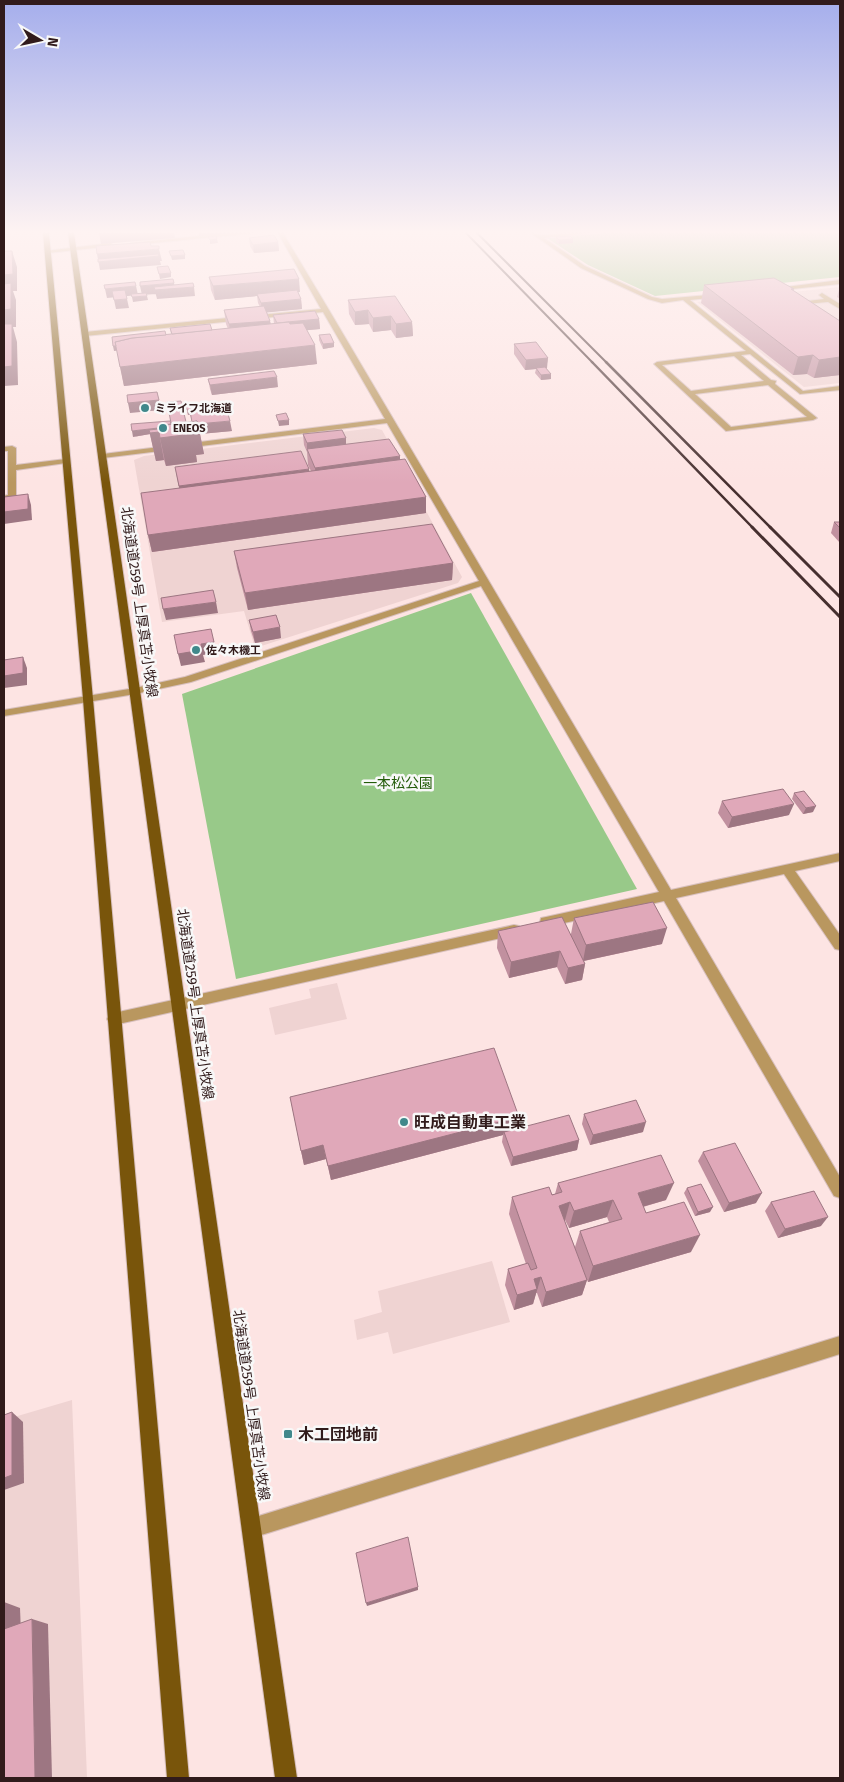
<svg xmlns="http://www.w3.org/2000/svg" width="844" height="1782" font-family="'Fira Sans','Noto Sans JP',sans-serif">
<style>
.built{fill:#efd3d2}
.green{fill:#98c989}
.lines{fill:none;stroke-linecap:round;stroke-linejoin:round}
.minor-casing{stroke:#d8c0bf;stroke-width:2}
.major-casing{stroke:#d8c0bf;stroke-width:2}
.minor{fill:#b9975f;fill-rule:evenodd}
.major{fill:#79550b;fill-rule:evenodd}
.rail-far2{stroke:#462f2f;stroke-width:2}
.rail-far1{stroke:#462f2f;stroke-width:2.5}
.rail{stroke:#462f2f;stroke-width:3}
.wall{fill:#c1909f;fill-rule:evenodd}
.shaded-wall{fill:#9d7682}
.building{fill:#e0a8b9;stroke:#9d7682}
.poi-dot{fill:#40888b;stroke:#f8f8f8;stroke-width:2}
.labels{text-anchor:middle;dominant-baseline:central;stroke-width:5;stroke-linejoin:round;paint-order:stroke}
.far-poi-label{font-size:11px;font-weight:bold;fill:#311b1b;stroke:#f8f8f8;text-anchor:start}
.street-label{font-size:14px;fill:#311b1b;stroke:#f8f8f8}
.park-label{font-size:14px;fill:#235c09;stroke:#f8f8f8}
.near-poi-label{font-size:16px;font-weight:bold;fill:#311b1b;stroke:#f8f8f8;text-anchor:start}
</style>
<rect width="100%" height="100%" fill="#fde4e3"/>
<g class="built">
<path d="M840,287V383L804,387L697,302Z"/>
<path d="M374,428L382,430L462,577L458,583L255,648L244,611L162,622L134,460L144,456Z"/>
<path d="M337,983L347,1019L275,1035L269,1008L311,998L309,989Z"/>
<path d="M492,1261L510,1322L393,1354L388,1332L357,1340L354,1320L382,1312L378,1291Z"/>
<path d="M72,1400L87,1778H4V1420Z"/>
</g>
<g class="green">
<path d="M605,233H840V277L655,296L588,265L547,238Z"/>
<path d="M471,593L637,889L236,979L182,694Z"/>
</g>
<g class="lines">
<defs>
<g id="minor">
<path d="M227,233H253L134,245L131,243Z"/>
<path d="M278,233H283L329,310L671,890L840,853V861L795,871L840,935V950L835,949L784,874L676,898L840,1177V1198L834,1196L664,901L546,927L541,926L540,922L541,918L546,917L659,892L481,586L191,682L135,694L4,716V710L135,688L185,677L479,581L387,423L103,458L99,456L103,454L385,419L323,312L85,336L82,334L85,332L321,309Z"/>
<path d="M531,233L540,235L588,233L544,238L585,266L652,297L662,299L720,294L718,297L690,300L803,391L840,386V390L800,394L750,354L741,355L771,380L776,381L775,384L817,418L813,420L726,431L654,364L657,362L746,351L683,300L662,303L648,299L581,268ZM734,356L764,381L691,391L662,365ZM768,385L807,417L731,427L695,394Z"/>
<path d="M111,243L113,246L48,253L45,251Z"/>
<path d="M840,280V284L773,291L770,289Z"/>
<path d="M822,293L840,304V309L828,302L794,305L791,303L824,299L819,295Z"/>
<path d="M12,446L16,448V465L66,459L70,461L66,463L16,470V497L4,500V496L8,495V451H4V447Z"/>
<path d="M514,925L519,926L520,930L519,934L514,935L114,1025L109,1023L107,1019L109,1015L114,1013Z"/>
<path d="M840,1336V1354L252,1538L245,1535L242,1528L245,1521L252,1518Z"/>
</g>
<g id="major">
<path d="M43,233H49L93,699L189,1778H167L83,699Z"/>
<path d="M68,233H74L297,1778H275Z"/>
</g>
</defs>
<use href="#minor" class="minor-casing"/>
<use href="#major" class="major-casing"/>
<use href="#minor" class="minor"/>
<use href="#major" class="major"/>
<g class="rail-far2">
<path d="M466,233L593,363"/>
<path d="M477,233L607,363"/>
</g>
<g class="rail-far1">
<path d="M592,362L753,528"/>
<path d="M606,362L771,528"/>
</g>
<g class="rail">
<path d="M752,527L840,617"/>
<path d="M770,527L840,597"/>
</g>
</g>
<g class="wall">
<path d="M556,237L573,243L559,244L556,242Z"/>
<path d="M249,238L278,242L279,251L254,253L250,246Z"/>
<path d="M209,277L300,292H298L301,299L302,309L267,312L271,324H274L273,315L319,319L320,329L307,330L317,364L124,386L117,350L114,351L166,335L171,334L170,328L212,330L228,329L226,324L224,310L260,307L258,303L257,296L215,300L211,290Z"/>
<path d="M704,285L794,289L793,291L840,321V375L814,378L807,374L793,375L701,303Z"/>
<path d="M840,286V299L837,297Z"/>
<path d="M348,300L412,322L413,336L396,338L391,330L373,332L369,324L355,325L349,314Z"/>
<path d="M319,335L334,343V347L323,349L319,340Z"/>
<path d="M514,344L548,358L546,368L551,379L541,380L535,373L536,369L525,370L514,354Z"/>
<path d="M208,379L278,387L212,395L210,389Z"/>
<path d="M186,405L201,410L232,431L200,434L204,454L196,455L197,462L166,466L164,460L156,461L150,434L133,437L186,422H192L190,414L188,415Z"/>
<path d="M303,434L346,438V444L400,460L426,513L152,552L148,535L179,488L175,467L311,471L308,465L307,452L304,445Z"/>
<path d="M834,522H840V543L831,533Z"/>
<path d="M234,551L453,563L452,580L248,610L237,568Z"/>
<path d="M249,620L281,638L255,643L251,631Z"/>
<path d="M794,793L813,812L803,814L792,799Z"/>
<path d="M722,801L789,815L728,828L718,813Z"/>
<path d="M574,918L662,944L584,961L585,964L582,980L565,984L557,967L509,978L497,948L498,931L571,934Z"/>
<path d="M290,1097L517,1128L579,1140L577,1150L511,1166L502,1142L503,1135L331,1180L326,1159L304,1165Z"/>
<path d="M584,1114L643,1132L590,1145L582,1124Z"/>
<path d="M703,1152L756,1203L724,1212L698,1161Z"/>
<path d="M558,1183L666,1200L643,1207L646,1213L691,1252L588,1282L587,1280L582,1295L542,1307L537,1293H536L533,1304L514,1310L505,1285L508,1269L526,1264L509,1214L512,1197L555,1194ZM607,1217L609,1222L580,1231L575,1247L564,1220H565L569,1228Z"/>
<path d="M687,1188L710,1212L695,1216L684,1193Z"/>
<path d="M771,1202L821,1226L778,1238L765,1211Z"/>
</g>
<g class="shaded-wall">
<path d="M99,233H174L175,238L101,244Z"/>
<path d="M199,233H225V234L199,236Z"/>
<path d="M217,239L218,243L210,244V240Z"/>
<path d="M573,239V243L559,244V240Z"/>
<path d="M278,242L279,251L254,253L253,245Z"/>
<path d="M159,249L162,261H160L161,265L100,270L97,254Z"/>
<path d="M12,251L17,267V291H13L16,300V327H13L17,342L18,385L4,386V275Z"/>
<path d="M185,255V259L172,260L171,256Z"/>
<path d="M171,273V277L160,279L159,274Z"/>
<path d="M299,279L300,292L215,300L213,286Z"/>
<path d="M174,283L175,288L194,287L195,296L157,299L154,287L156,294L142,295L140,286Z"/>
<path d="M136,286L138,295L107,298L105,289Z"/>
<path d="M147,296L148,300L133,302L132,297Z"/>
<path d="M127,299L129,308L116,309L114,300Z"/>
<path d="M301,299L302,309L262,313L261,303Z"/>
<path d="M368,310L369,324L355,325V312Z"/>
<path d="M391,316V330L373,332V318Z"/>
<path d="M319,319L320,329L278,333L277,323Z"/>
<path d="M270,321L272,334L231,338L229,324Z"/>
<path d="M412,322L413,336L396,338V324Z"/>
<path d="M334,343V347L323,349V344Z"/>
<path d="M169,345L114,351L113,346Z"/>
<path d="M315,345L317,364L124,386L120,367Z"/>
<path d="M813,355L807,374L793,375L798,357Z"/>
<path d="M840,357V375L814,378L819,360Z"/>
<path d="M548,358L547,368L525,370L526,360Z"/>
<path d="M551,374V379L541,380V375Z"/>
<path d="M277,377L278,387L212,395L210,385Z"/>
<path d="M157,392L161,410L130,413L128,403Z"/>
<path d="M200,408L201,413L188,415L187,410Z"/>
<path d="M289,420V425L279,426L278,421Z"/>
<path d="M230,421L232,431L200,434L204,454L196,455L197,462L166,466L160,438L171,423L186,422L189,435L190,427L193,425Z"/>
<path d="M171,426L159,433L164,460L156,461L149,430L150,434L133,437L132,431Z"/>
<path d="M346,438V449L307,451V443Z"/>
<path d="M400,456V472L316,483L315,468Z"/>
<path d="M309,469L310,485L182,502L179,486Z"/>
<path d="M28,494L31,505L32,520L4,524V512Z"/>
<path d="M426,497V513L152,552L148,535Z"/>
<path d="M453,563L452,580L248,610L245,593Z"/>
<path d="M216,602L218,613L166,620L163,609Z"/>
<path d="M280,627L281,638L255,643L253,632Z"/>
<path d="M214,642L216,653L203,655L205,662L181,666L178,654L201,644Z"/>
<path d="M23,657L27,668V685L4,688V676Z"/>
<path d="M794,804L789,815L728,828L732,817Z"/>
<path d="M816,806L813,812L803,814L806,808Z"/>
<path d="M667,928L662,944L583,961L586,945Z"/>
<path d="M560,951L557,967L509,978L511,962Z"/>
<path d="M585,964L582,980L565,984L568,968Z"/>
<path d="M519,1117L517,1132H504L503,1135L331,1180L328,1166Z"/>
<path d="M646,1122L643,1132L590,1145L593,1135Z"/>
<path d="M579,1140L577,1150L511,1166L513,1157Z"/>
<path d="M323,1145L326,1159L304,1165L301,1151Z"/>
<path d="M674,1183L666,1200L631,1210L638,1193Z"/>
<path d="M762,1193L756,1203L724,1212L729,1203Z"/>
<path d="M613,1200L607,1217L569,1228L574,1211Z"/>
<path d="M570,1202L565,1220L554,1223L559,1206Z"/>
<path d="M713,1207L710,1212L695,1216L698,1212Z"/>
<path d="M828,1217L821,1226L778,1238L785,1229Z"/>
<path d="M700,1235L691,1252L588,1282L593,1266Z"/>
<path d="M541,1277L533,1304L514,1310L517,1295L534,1279Z"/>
<path d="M587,1280L582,1295L542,1307L546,1292Z"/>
<path d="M12,1412L23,1422L24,1483L4,1490V1478Z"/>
<path d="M418,1587V1590L367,1606L366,1603Z"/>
<path d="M4,1602L20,1608L21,1634L4,1629Z"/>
<path d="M32,1619L48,1624L52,1778H35Z"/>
</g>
<g class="building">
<path d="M274,235L278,242L253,245L249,238Z"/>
<path d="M216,236L217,239L210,240L208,237Z"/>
<path d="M570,236L573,239L559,240L556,237Z"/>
<path d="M150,242L151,246H159V249L97,254L96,246Z"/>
<path d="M183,250L185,255L171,256L169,251Z"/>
<path d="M4,251H12L13,274L4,275Z"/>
<path d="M158,254L159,256L98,262V259Z"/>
<path d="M168,266L171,273L159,274L157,267Z"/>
<path d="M294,269L299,279L213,286L209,277Z"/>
<path d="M774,278L794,289H791L840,321V357L819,360L813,355L798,357L704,285Z"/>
<path d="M173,279L174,283L140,286V282Z"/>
<path d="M135,282L136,286L105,289L104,285Z"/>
<path d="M11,283V309L4,310V284Z"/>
<path d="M193,283L194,287L155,290L154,287Z"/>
<path d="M125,290L127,299L114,300L112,291Z"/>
<path d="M297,290L301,299L261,303L257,294Z"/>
<path d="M146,293L147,296L132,297L131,294Z"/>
<path d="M395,296L412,322L396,324L391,316L373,318L368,310L355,312L348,300Z"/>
<path d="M264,306L270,321L229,324L224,310Z"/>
<path d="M315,311L319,319L277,323L273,315Z"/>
<path d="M289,322L290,324L303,323L315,345L120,367L115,342L132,338Z"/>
<path d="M4,324H12V366L4,367Z"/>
<path d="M210,324L212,330L172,334L170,328Z"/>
<path d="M165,331L166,335L132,338L115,342L116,346H113L112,337Z"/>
<path d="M330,334L334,343L323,344L319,335Z"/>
<path d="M536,342L548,358L526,360L514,344Z"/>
<path d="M545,367L551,374L541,375L536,368Z"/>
<path d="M274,371L277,377L210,385L208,379Z"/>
<path d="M157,392L159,400L128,403L127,395Z"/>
<path d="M181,401L186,422L171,423L167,402Z"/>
<path d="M199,404L200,408L187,410L186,405Z"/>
<path d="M226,407L230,421L198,424L197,421L192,422L190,411Z"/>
<path d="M286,413L289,420L278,421L276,415Z"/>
<path d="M170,421L171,424L158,426V428L132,431L131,424Z"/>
<path d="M197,421L199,426L190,427L192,434L160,438L159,432L150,433L149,430L158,429V426Z"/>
<path d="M342,430L346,438L307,443L303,434Z"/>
<path d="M389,439L400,456L315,468L307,449Z"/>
<path d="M301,451L309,469L179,486L175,467Z"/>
<path d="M405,459L426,497L148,535L141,493Z"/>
<path d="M28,494V509L4,512V497Z"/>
<path d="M834,522H840V528Z"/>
<path d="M432,524L453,563L245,593L234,551Z"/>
<path d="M213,590L216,602L163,609L161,598Z"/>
<path d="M276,615L280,627L253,632L249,620Z"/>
<path d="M211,629L214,642L201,644L202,650L178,654L174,635Z"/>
<path d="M23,657V673L4,676V660Z"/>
<path d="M783,789L794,804L732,817L722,801Z"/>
<path d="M804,791L816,806L806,808L794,793Z"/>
<path d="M653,902L667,928L586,945L574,918Z"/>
<path d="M562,917L585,964L568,968L560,951L511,962L498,931Z"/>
<path d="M494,1048L519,1117L328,1166L323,1145L301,1151L290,1097Z"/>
<path d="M636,1100L646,1122L593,1135L584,1114Z"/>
<path d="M569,1115L579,1140L513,1157L504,1132Z"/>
<path d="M735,1143L762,1193L729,1203L703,1152Z"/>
<path d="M661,1155L674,1183L638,1193L646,1213L684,1202L700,1235L593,1266L580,1231L622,1219L613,1200L574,1211L570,1202L559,1206L587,1280L546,1292L541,1277L534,1279L537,1289L517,1295L508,1269L528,1263L531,1270L537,1268L512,1197L549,1187L552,1195L562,1192L558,1183Z"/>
<path d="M701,1184L713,1207L698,1212L687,1188Z"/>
<path d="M814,1191L828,1217L785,1229L771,1202Z"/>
<path d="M12,1412V1475L4,1478V1415Z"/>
<path d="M408,1537L418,1587L366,1603L356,1553Z"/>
<path d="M32,1619L35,1778H4V1629Z"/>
</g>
<linearGradient id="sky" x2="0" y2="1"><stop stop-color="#a5aeec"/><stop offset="0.48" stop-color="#fef3f2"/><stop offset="1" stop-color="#fef3f2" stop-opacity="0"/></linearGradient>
<rect width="844" height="483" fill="url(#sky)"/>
<g class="poi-dot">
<circle cx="145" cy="408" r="5"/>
<circle cx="163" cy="428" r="5"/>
<circle cx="196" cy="650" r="5"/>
<circle cx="404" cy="1122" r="5"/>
<rect x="283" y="1429" width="10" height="10" rx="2.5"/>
</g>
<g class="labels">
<g class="far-poi-label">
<text x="155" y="408">ミライフ北海道</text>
<text x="173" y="428">ENEOS</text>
<text x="206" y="650">佐々木機工</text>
</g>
<g class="street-label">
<text transform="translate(139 602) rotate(82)">北海道道259号 上厚真苫小牧線</text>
<text transform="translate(195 1004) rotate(82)">北海道道259号 上厚真苫小牧線</text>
<text transform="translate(251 1405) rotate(82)">北海道道259号 上厚真苫小牧線</text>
</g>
<g class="park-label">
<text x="398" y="783">一本松公園</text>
</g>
<g class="near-poi-label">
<text x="414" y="1122">旺成自動車工業</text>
<text x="298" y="1434">木工団地前</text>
</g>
</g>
<rect width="844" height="1782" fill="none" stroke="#311b1b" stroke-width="10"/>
<g transform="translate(40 40) rotate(99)" stroke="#f8f8f8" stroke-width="4" paint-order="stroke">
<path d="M0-4L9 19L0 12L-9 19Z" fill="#311b1b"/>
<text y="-8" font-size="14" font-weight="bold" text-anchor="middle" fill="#311b1b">N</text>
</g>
</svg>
